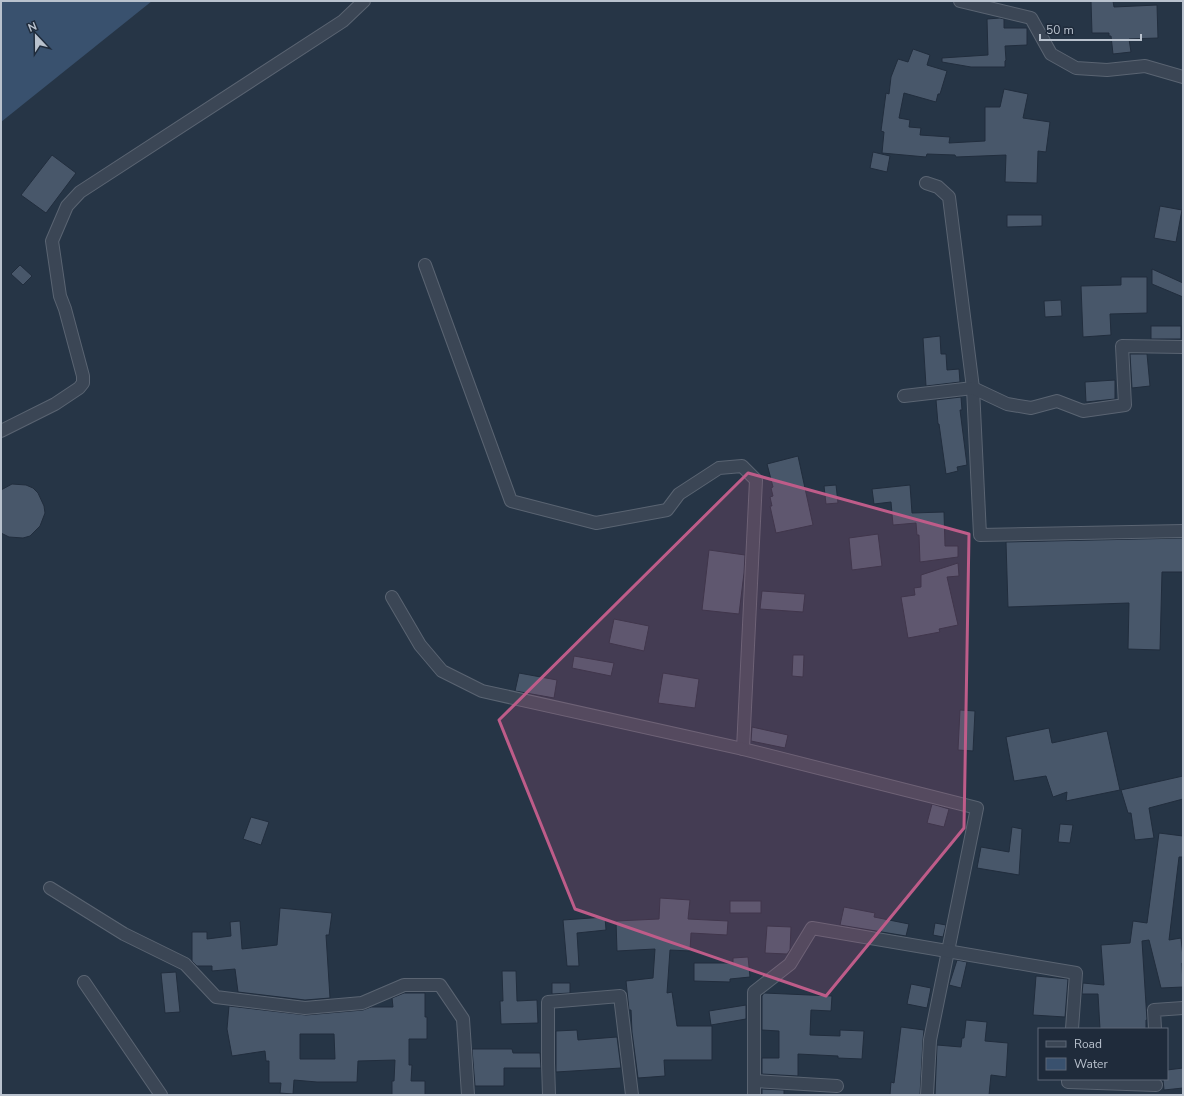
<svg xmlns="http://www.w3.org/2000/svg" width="1184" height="1096" font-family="'Nunito Sans',sans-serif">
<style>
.water{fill:#39516e}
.building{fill:#48576a;stroke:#212d3d;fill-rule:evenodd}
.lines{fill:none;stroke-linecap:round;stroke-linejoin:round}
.street-casing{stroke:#5a6472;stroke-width:14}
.street{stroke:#3b4655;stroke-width:12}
.marked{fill:#be5c89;fill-opacity:0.2;stroke:#be5c89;stroke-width:3;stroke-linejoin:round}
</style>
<rect width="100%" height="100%" fill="#263546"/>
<path class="water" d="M1,1H152L1,122Z"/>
<g class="building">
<path d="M1091,1H1113L1114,7L1157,5L1158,38L1129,39L1131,52L1113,54L1111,36H1109V33H1092Z"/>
<path d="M1000,18L1004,19V28H1027V45L1005,46L1006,60L1005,61V67H971L942,62V58L988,55L987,19Z"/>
<path d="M913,49L930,55L927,65L947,71L940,94H938L936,102L904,93L899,118L910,120L909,127L921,128L920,135L950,137L949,143L985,141V107H1000L1004,89L1028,94L1023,118L1050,122L1046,152L1038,151L1037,183L1005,182L1006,155L956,157L955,155L927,154L926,157L882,153L884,132L881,131L886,93L889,94L891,77L898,59L908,62Z"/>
<path d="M873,152L890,156L887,172L870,168Z"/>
<path d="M52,155L76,173L46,213L21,195Z"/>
<path d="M1160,206L1182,210L1176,242L1154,238Z"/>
<path d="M1007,215H1042V226L1007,227Z"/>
<path d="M20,265L32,276L23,285L11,274Z"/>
<path d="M1152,269L1183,283V297L1152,284Z"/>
<path d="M1121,277H1147V313L1110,314L1111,335L1083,337L1081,286L1121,285Z"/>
<path d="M1061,300L1062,316L1045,317L1044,301Z"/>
<rect x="1151" y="326" width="30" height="13"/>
<path d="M940,336L941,354H946L947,370L959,369L960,382L926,386L923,338Z"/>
<path d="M1130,354H1147L1150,386L1132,388Z"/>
<path d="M1115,380V399L1086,402L1085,382Z"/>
<path d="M961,397L962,410H960L967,465L957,467L958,471L946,474L939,424H938L936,400Z"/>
<path d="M798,456L813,525L776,533L770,506H772L770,497L773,496L771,488L773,487L767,464Z"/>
<path d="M12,484L26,485L33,488L38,493L44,506L45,513L40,526L30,536L23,538L9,537L1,533V490Z"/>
<path d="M836,485L838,503L826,504L824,486Z"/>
<path d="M910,485L912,513L944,512L945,546H958V557L920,562L919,535H917L916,523L893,525L891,502L874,504L872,489Z"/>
<path d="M878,534L882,566L852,570L849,538Z"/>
<path d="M1183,538V572H1162L1160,650L1128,649L1129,603L1008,607L1006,542Z"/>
<path d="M709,550L745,555L744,573L739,614L702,610Z"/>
<path d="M958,563L959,576L947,577L958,625L939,629L940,632L908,638L901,597L915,595L914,588L921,587V575Z"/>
<path d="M762,591L805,594L803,612L760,609Z"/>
<path d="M614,619L649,626L644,651L609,643Z"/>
<path d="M793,655H804L803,677L792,676Z"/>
<path d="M574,656L614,663L611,676L572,668Z"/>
<path d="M519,673L557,680L554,698L515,691Z"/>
<path d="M663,673L699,679L695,708L658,703Z"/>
<path d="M960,710L975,711L973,751L958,750Z"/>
<path d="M752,727L788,735L785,748L751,741Z"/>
<path d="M1049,728L1052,743L1107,731L1120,790L1066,801L1067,792L1053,797L1046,776L1014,781L1006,737Z"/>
<path d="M1183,776V799L1149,808L1154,838L1135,840L1131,813H1128L1121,790Z"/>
<path d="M932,804L949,809L944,827L927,823Z"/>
<path d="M251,817L269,822L261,845L243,839Z"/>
<path d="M1060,824L1073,825L1070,843L1058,842Z"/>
<path d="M1012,827L1022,829L1019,875L977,868L981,847L1009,852Z"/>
<path d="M1159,833L1183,836V857H1179L1169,940L1181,938L1183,957V963H1182L1183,987L1161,988L1149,940L1142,941L1147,1020H1146V1029H1100L1098,994H1082L1083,983L1104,985L1101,945L1130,943L1133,921L1147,923Z"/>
<path d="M660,898L690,900L688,919L728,921L727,935L691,933L690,951L670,950L667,993L672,992L677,1026H712V1060H664L665,1076L638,1078L632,1032L631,1010H629L626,981L653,978L655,949L617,951L616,921L659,919Z"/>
<rect x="730" y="901" width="31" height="12"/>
<path d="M844,907L875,913L874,917L909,924L906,936L840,925Z"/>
<path d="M280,908L332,913L329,935H326L330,998L305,1000L238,992L235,969L212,971V966H197L192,961V932H207V939L231,936L230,922L240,921L242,949L277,945Z"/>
<path d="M605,917L606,930L577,933L579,966H567L563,920Z"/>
<path d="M935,923L946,925L943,937L933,935Z"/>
<path d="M767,926L791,927L790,950L787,954L765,953Z"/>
<path d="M748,957L750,977L730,979V982L694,981V963H733V958Z"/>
<path d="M957,960L967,962L961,988L949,985Z"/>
<path d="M502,971H516L517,1001L537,1000L538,1023L501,1024L500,1001H503Z"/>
<path d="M176,972L180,1012L165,1013L161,973Z"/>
<path d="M1036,976L1068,979L1065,1017L1033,1015Z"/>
<path d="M552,983H570V993L552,994Z"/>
<path d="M911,984L931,988L927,1008L907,1004Z"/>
<path d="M404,993H425V1017H427V1039H409V1065H412L411,1081H425V1095H392V1081H394L395,1060L358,1061L357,1082H317L294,1080L293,1094L280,1093L281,1083H269V1061H266L265,1051L232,1056L227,1029L229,1006L306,1015L363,1010L371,1007H393L392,998ZM300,1034H334L335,1059H300Z"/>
<path d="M764,993L832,996L831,1011L811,1010L810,1035L840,1036V1030L864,1031L862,1059L838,1058V1056L798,1054V1076L762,1074V1058H779V1031L762,1030V996Z"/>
<path d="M746,1005V1019L711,1025L709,1011Z"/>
<path d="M966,1020L987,1022L985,1041L1008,1043L1006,1077L991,1075L989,1095H935L937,1045L961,1047L962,1038H964Z"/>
<path d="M901,1027L924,1030L923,1040L920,1095H890L891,1082L894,1083Z"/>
<path d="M577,1030L578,1040L617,1037L621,1068L556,1072V1031Z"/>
<path d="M472,1049H512L513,1053H540L541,1068H504V1086H475Z"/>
<path d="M1183,1068V1088L1164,1090L1163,1079H1167V1070Z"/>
<path d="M762,1089L784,1090V1095H762Z"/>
</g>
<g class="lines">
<defs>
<g id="street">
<path d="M960,1L1031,18L1051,54L1076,68L1107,70L1145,66L1183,77"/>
<path d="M926,183L938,187L949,197L973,388L980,535L1183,531"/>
<path d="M425,265L511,501L596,523L667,510L679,494L719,468L742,466L756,480L743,749L977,808L930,1040L927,1095"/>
<path d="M904,396L973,388L1007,404L1031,408L1057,401L1083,411L1125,405L1122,346L1183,347"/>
<path d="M1,431L55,404L79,388L83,383V376L65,309L60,296L52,241L67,206L80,192L343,21L364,1"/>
<path d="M392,597L420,645L442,671L482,691L743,749"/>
<path d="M50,888L124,934L185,964L216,997L305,1008L362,1003L404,985H440L463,1019L468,1095"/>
<path d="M84,982L161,1095"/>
<path d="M1155,1029L1154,1010L1183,1008"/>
<path d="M1068,1079V1082L1156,1085"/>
<path d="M754,1081L837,1086"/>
<path d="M549,1095L548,1063V1002L620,996L632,1095"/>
<path d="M754,1095V992L790,964L812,928L1076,973L1072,1029"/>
</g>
</defs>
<use href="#street" class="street-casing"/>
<use href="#street" class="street"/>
</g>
<path class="marked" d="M748,473L969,534L964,828L826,996L575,909L499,720Z"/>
<rect width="1184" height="1096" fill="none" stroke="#b9c2ce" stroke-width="4"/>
<rect x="1038" y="1028" width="130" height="52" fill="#1f2b3b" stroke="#5d6776"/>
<rect x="1046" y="1041" width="20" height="6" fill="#3b4655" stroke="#5d6776"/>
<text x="1074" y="1048" font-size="12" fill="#b9c2ce">Road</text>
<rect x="1046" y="1058" width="20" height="12" fill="#39516e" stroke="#5d6776"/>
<text x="1074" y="1068" font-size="12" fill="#b9c2ce">Water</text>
<g transform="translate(36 36) rotate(338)" stroke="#1f2b3b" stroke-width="3" paint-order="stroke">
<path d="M0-3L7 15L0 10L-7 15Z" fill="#b9c2ce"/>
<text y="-6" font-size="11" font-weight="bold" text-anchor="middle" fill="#b9c2ce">N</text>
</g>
<path d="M1040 34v6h101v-6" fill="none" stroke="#b9c2ce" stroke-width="2"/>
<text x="1046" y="34" font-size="12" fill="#b9c2ce" stroke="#1f2b3b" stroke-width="3" paint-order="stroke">50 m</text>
</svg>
